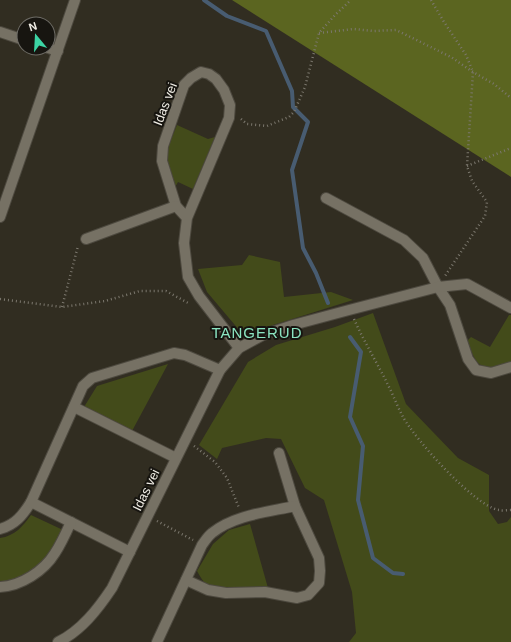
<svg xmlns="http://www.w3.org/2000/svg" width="511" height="642" font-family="Helvetica,sans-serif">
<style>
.green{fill:#434b1a}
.forest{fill:#5b6520}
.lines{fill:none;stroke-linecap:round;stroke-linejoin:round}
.stream{stroke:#485c71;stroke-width:4}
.minor-casing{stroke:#4d493f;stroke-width:12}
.path{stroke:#7c786e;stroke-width:2.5;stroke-dasharray:1 3;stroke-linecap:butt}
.minor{stroke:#767164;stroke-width:10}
.labels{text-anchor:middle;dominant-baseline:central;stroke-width:4;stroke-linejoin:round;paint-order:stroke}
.street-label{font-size:13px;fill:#f1eee6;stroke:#171510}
.quarter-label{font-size:15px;letter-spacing:1px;fill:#8be4c1;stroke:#171510}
</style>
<rect width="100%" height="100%" fill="#312d21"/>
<g class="green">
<path d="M177,125L208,139L215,137L193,189L178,182L174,189L165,154Z"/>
<path d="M249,255L280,262L284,297L331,292L353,300L257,330L245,337L207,292L198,269L242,265Z"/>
<path d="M373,313L406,404L458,458L489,475V511L498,524L507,522L511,517V642H349L356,633L352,592L324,500L305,488L281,439L266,438L222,448L217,459L199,445L248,362L276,345L335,327Z"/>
<path d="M509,315H511V363C482,372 477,368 467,341L471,337L490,347Z"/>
<path d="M168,364L132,431L84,407L97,386Z"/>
<path d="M31,515L63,530C46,563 38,575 0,584V538C15,536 23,526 31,515Z"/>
<path d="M250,524L268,588C254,589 219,592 208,586C203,582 200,576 197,571L213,544L229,530Z"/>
</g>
<path class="forest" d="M232,0H511V177Z"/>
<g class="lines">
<g class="stream">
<path d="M204,0L227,16L266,31L292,91L293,107L308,122L292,170L303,248L316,273L328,303"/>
<path d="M350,337L361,352L350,417L363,446L358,500L373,558L393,573L403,574"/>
</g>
<defs>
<g id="minor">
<path d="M0,32L24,40"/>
<path d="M48,48L58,51"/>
<path d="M326,198L404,240L423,258L438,287L450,305L468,359L476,370L491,373L511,367"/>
<path d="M0,217L75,0"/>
<path d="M187,218L229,118L230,105L224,90L216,79L209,74L201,72L191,78L184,85L163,146L162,161L176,206L187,218L184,243L188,277L199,296L239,348"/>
<path d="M86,239L176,206"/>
<path d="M74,407L176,458"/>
<path d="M0,529C15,525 23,515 31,502"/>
<path d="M130,552L31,502L83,386L92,378L174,353L185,355L220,370"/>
<path d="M186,580L208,590L226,593L265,592L297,598L308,595L319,583L320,571L319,558L295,506L279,453"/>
<path d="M0,587C21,586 44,571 55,553C61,544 66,533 71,522"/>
<path d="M58,642C81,631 98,609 112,588L220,370L239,348L263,335L293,325L349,310L438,287L467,284L511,308"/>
<path d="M157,642L202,545C205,541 208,536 212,533C234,515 268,512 295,506"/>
</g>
</defs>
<use href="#minor" class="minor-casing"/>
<g class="path">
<path d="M431,0L444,22L466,55L473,72L467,166L472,181L487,202L485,216L445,276"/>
<path d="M319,33L354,29L373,31L396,30L451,57L473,72L494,84L511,98"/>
<path d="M241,119L247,124L267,126L289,117L294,112L305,87L319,33L336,14L351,0"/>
<path d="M467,166L511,148"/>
<path d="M0,299L62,307L105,301L140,291H166L190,304"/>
<path d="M62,307L78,246"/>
<path d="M354,319C364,342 378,364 389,387C394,397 398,408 403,417C416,440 474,506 499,510C502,511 507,510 511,510"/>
<path d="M194,446L215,462L227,478L239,508"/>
<path d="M157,521L193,540"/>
</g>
<use href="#minor" class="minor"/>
</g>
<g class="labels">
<g class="street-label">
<text transform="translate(165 104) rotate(-69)">Idas vei</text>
<text transform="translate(146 490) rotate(-64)">Idas vei</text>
</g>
<g class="quarter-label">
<text x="257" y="332">TANGERUD</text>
</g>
</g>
<g transform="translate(36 36) rotate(342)"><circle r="19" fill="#171510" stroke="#6e6c66"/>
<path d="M0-3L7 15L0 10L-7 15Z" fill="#3cd4a4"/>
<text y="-6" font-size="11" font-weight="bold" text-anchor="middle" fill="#f1eee6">N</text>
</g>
</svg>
